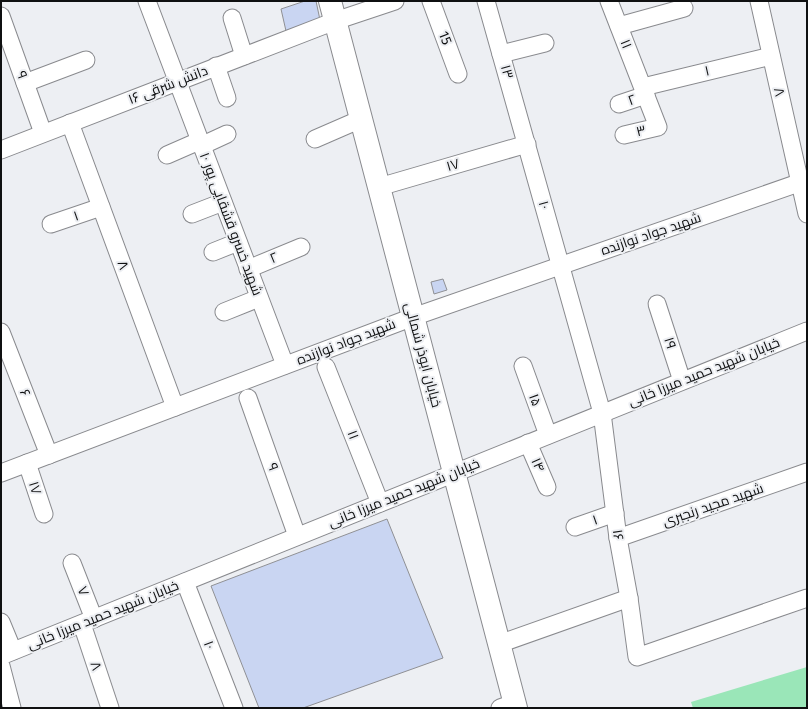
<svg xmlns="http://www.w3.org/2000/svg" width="808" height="709" font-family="'Fira Sans',Cairo,sans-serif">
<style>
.green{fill:#9ae6b8}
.building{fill:#c9d5f2;stroke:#8f9094}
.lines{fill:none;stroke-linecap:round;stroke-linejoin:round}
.minor-casing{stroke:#898a8e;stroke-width:19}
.tertiary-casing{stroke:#898a8e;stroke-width:24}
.minor{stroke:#fff;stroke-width:17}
.tertiary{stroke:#fff;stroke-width:22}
.labels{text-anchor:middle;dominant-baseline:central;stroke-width:4;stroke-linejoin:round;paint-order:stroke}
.street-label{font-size:14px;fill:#0f1011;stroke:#edeff3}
</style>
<rect width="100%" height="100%" fill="#edeff3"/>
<path class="green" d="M807,667V708H693L691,702Z"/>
<g class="building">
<path d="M305,1H316L320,20L286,31L281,9Z"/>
<path d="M443,279L447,290L434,294L431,282Z"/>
<path d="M387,519L443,658L303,708H259L211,586Z"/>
</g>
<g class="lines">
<defs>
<g id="minor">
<path d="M147,1L285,365"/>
<path d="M431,1L458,74"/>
<path d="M486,1L602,413L618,538L629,598L637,657L807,598"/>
<path d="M609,1L658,127L624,135"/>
<path d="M759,1L807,214"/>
<path d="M1,16L43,133"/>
<path d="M232,18L244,56"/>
<path d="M619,26L684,8"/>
<path d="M501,54L545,43"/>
<path d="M216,66L227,98"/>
<path d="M25,83L86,60"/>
<path d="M643,87L771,56"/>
<path d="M619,104L646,95"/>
<path d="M70,123L175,407"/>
<path d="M315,139L361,119"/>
<path d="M201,146L227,134"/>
<path d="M1,150L335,21L395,1"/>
<path d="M167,155L199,141"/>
<path d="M379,187L527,144"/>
<path d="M192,214L223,202"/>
<path d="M51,224L101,207"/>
<path d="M213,252L238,242"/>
<path d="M248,269L301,247"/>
<path d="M657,304L682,381"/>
<path d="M224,312L259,298"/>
<path d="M1,332L49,455"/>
<path d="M523,366L548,435"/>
<path d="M326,367L380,503"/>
<path d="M248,398L297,536"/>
<path d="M528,443L547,487"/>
<path d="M27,463L44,514"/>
<path d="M1,473L413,317L807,180"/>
<path d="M575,527L615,513"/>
<path d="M618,538L807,472"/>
<path d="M72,563L94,619"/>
<path d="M185,582L234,708"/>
<path d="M1,622L13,651"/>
<path d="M82,624L110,708"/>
<path d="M499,644L629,598"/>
<path d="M1,656L807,331"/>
<path d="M1,666L12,708"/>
<path d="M500,708L514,703"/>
</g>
<path id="tertiary" d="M330,1L516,708"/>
</defs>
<use href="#minor" class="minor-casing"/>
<use href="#tertiary" class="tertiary-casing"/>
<use href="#minor" class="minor"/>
<use href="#tertiary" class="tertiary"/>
</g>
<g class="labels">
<g class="street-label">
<text transform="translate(445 38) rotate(69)">15</text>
<text transform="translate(626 44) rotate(68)">۱۱</text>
<text transform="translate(707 71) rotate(-13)">۱</text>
<text transform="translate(507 72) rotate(74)">۱۳</text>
<text transform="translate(22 75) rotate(70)">۹</text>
<text transform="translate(168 85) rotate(-21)">دانش شرقی ۱۶</text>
<text transform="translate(779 92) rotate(77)">۸</text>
<text transform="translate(632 100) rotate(-20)">۲</text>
<text transform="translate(641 131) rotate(-14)">۳</text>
<text transform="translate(453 165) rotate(-16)">۱۷</text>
<text transform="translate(544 205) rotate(74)">۱۰</text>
<text transform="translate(76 216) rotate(-19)">۱</text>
<text transform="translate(231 224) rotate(69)">شهید خسرو قشقایی پور ۱۰</text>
<text transform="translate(651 234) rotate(-19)">شهید جواد نوازنده</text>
<text transform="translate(274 258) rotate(-23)">۲</text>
<text transform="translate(123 265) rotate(70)">۸</text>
<text transform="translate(346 342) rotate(-21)">شهید جواد نوازنده</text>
<text transform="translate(670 343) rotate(72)">۱۹</text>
<text transform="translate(423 355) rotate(75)">خیابان ابوذر شمالی</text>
<text transform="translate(704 372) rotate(-22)">خیابان شهید حمید میرزا خانی</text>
<text transform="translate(25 393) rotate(69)">۶</text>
<text transform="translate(535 400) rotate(70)">۱۵</text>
<text transform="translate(353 435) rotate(69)">۱۱</text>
<text transform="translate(538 465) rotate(66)">۱۴</text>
<text transform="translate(273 467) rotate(70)">۹</text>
<text transform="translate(35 488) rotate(72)">۱۷</text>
<text transform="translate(404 493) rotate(-22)">خیابان شهید حمید میرزا خانی</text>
<text transform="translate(713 505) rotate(-19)">شهید مجید رنجبری</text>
<text transform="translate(595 520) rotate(-19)">۱</text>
<text transform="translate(618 535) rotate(81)">۱۶</text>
<text transform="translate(83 591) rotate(68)">۷</text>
<text transform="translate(103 615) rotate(-22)">خیابان شهید حمید میرزا خانی</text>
<text transform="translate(209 645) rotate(69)">۱۰</text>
<text transform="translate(96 666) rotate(72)">۸</text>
</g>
</g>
<rect width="808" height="709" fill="none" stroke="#0f1011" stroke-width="4"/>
</svg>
